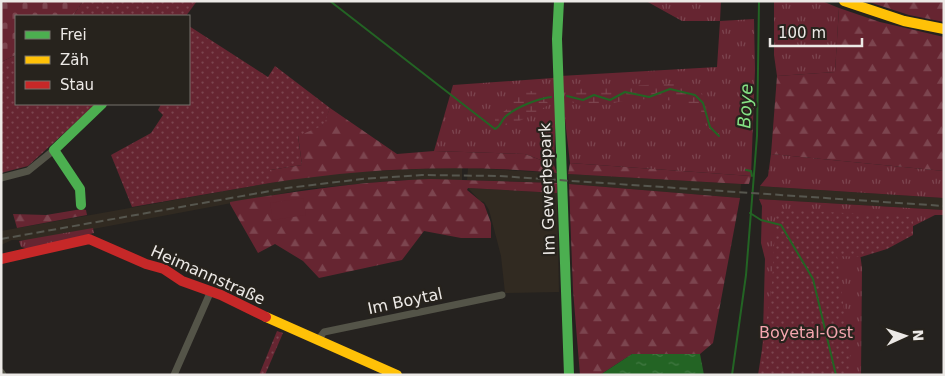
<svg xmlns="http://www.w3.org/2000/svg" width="945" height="376" font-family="'DejaVu Sans',sans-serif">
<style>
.built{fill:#312a21}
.grass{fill:url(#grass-tufts)}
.forest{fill:url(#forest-firs)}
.wetland{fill:url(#wetland-marsh)}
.cemetery{fill:url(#cemetery-stones)}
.park{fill:url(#park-dots)}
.pitch{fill:#662531}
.water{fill:url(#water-ripples)}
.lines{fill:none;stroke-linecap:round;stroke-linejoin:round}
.stream{stroke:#236424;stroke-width:2}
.street{stroke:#545448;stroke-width:7}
.fast{stroke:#4caf50;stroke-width:10}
.slow{stroke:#ffc107;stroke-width:10}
.jam{stroke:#c62828;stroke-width:10}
.rail{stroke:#56564e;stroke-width:2;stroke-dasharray:8 4;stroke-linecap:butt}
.labels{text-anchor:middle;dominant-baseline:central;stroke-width:4.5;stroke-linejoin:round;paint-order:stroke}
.street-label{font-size:16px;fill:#ece9e6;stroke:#27231d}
.park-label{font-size:16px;fill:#f5a6af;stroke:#27231d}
.water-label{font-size:18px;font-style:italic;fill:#85e284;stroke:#27231d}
</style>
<defs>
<pattern id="grass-tufts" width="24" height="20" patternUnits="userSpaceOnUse" patternTransform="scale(1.25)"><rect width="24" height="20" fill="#662531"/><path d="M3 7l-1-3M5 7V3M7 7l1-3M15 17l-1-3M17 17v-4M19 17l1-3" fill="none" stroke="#7c454f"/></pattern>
<pattern id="forest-firs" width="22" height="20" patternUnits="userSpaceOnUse" patternTransform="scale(1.25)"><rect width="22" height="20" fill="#662531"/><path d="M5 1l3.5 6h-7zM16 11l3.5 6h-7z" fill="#7c454f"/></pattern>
<pattern id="wetland-marsh" width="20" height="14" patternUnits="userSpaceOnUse" patternTransform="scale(1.25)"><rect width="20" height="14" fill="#662531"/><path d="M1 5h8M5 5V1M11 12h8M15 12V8" fill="none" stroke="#7c454f"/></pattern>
<pattern id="cemetery-stones" width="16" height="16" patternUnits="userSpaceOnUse" patternTransform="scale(1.25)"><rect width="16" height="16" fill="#662531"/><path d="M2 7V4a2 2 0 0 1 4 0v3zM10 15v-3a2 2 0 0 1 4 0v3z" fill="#7c454f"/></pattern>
<pattern id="park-dots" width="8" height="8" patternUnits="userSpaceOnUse" patternTransform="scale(1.25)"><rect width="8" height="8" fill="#662531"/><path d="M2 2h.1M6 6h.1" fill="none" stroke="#7c454f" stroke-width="1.8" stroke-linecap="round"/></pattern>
<pattern id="water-ripples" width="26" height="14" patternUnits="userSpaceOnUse" patternTransform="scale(1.25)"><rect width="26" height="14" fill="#236424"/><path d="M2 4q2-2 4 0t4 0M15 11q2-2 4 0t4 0" fill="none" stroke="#437a44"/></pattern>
</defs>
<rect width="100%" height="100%" fill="#25221f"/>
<g class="built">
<path d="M462,167V180H399L306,189L34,240H12L1,245V231L270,183L331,173Z"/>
<path d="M468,168L557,173V183L467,180Z"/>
<path d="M568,174L741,184L740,198L569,184Z"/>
<path d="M760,186L944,198V210L759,199Z"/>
<path d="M468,188L557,193L559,292L505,293L501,256L489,210L484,202L480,201Z"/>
</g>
<g class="grass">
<path d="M646,1H721L720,21L754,19L755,70L751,176L570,163L560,76L717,67L720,21H682Z"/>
<path d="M774,1H822L839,8L835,72L777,76L774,55Z"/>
<path d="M557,75L554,165L525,154L434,151L453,85L553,78Z"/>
<path d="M771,154L944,171V198L760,186L768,176Z"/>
<path d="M759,199L944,210V215H935L860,253L862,268L861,375H768L762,369L765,259L761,243L762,206Z"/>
<path d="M93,228L94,233L29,249L21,247L19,241Z"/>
</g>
<g class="forest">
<path d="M866,1H944V22L909,15Z"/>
<path d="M839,8L880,22L944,37V171L771,154L777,76L835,72Z"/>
<path d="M330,108L397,154L434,151L525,154L554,165L557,173C461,164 366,168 270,183V170L302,165L298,135L323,125Z"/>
<path d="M570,163L751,176L749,184H741L568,174Z"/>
<path d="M431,179L557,183V193L468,188L467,190L484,204L491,223V238H461L424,231L402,260L319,278L303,261L275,244L258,253L230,204V202C297,191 363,181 431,179Z"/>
<path d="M569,184L740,198L713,343L700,354H632L600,375H580L573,290Z"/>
<path d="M82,209L86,210L87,215L17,228L13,214L46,215Z"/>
</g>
<g class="wetland">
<path d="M664,84C687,84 709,85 706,113L719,134L717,136L681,101C666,100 645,98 630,100C613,102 586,112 572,102L571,89Z"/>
<path d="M540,91L549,105C535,111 509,133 495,122V118L510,107L518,92Z"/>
</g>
<path class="cemetery" d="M1,1H83L73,16H16V55L1,62Z"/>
<g class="park">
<path d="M83,1H197L186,16H73Z"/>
<path d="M189,26L268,77L275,66L330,108L324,125L298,136L302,165L270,170V183L132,207L111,155L151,133L163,115L158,110L161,104H189Z"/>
<path d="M16,55V104H96L28,166L1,173V62Z"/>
<path d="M776,209L913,217V235L887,249L861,257L837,256L850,355L849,375H758L772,285Z"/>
<path d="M277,331L283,333L265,375H259Z"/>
</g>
<path class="pitch" d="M303,198L306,215L273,220L270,203Z"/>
<path class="water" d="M632,354H700L704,375H600Z"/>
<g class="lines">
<g class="stream">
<path d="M330,1L495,129C501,126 501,121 505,117C516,107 537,99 551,97"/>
<path d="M567,96L583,100L594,95L610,100L625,92L649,97L670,89L695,95L703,103L710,127L719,136"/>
<path d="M746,170L751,171L752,176"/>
<path d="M750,213L761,220L781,225L813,279L836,375"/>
<path d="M732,375L746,275L757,136L759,1"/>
</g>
<g class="street">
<path d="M1,178L28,171L54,150"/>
<path d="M318,340L324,332L502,295"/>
<path d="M1,372L3,375"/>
<path d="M174,375L210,293"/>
</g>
<g class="fast">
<path d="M559,1L557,39L569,375"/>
<path d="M81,205L80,189L54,150L102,104"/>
</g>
<g class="slow">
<path d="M844,1L904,21L944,29"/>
<path d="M266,317L397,375"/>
</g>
<path class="jam" d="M1,259L89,239L146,264L164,269L182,281L221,295L266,317"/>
<path class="rail" d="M1,239L287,188L362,179L422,175L499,176L944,206"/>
</g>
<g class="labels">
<g class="street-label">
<text transform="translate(547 189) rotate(-92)">Im Gewerbepark</text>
<text transform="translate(208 275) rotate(24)">Heimannstraße</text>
<text transform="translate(405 301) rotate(-12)">Im Boytal</text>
</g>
<g class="park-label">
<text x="806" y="332">Boyetal-Ost</text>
</g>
<g class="water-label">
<text transform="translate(745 106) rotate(-87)">Boye</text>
</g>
</g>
<rect width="945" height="376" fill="none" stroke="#ece9e6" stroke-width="5"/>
<rect x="15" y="15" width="175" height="90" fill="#27231d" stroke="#76726d"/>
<rect x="25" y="31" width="25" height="8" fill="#4caf50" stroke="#76726d"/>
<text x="60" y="40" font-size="15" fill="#ece9e6">Frei</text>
<rect x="25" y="56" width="25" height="8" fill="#ffc107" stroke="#76726d"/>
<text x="60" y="65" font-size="15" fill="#ece9e6">Zäh</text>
<rect x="25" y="81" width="25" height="8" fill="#c62828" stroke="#76726d"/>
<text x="60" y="90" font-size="15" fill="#ece9e6">Stau</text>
<g transform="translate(905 336) rotate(87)" stroke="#27231d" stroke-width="4" paint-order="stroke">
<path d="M0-4L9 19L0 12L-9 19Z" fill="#ece9e6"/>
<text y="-8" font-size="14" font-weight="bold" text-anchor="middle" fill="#ece9e6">N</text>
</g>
<path d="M770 38v8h92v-8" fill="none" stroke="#ece9e6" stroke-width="2.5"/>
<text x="778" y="38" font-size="15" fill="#ece9e6" stroke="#27231d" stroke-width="4" paint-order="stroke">100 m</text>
</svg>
